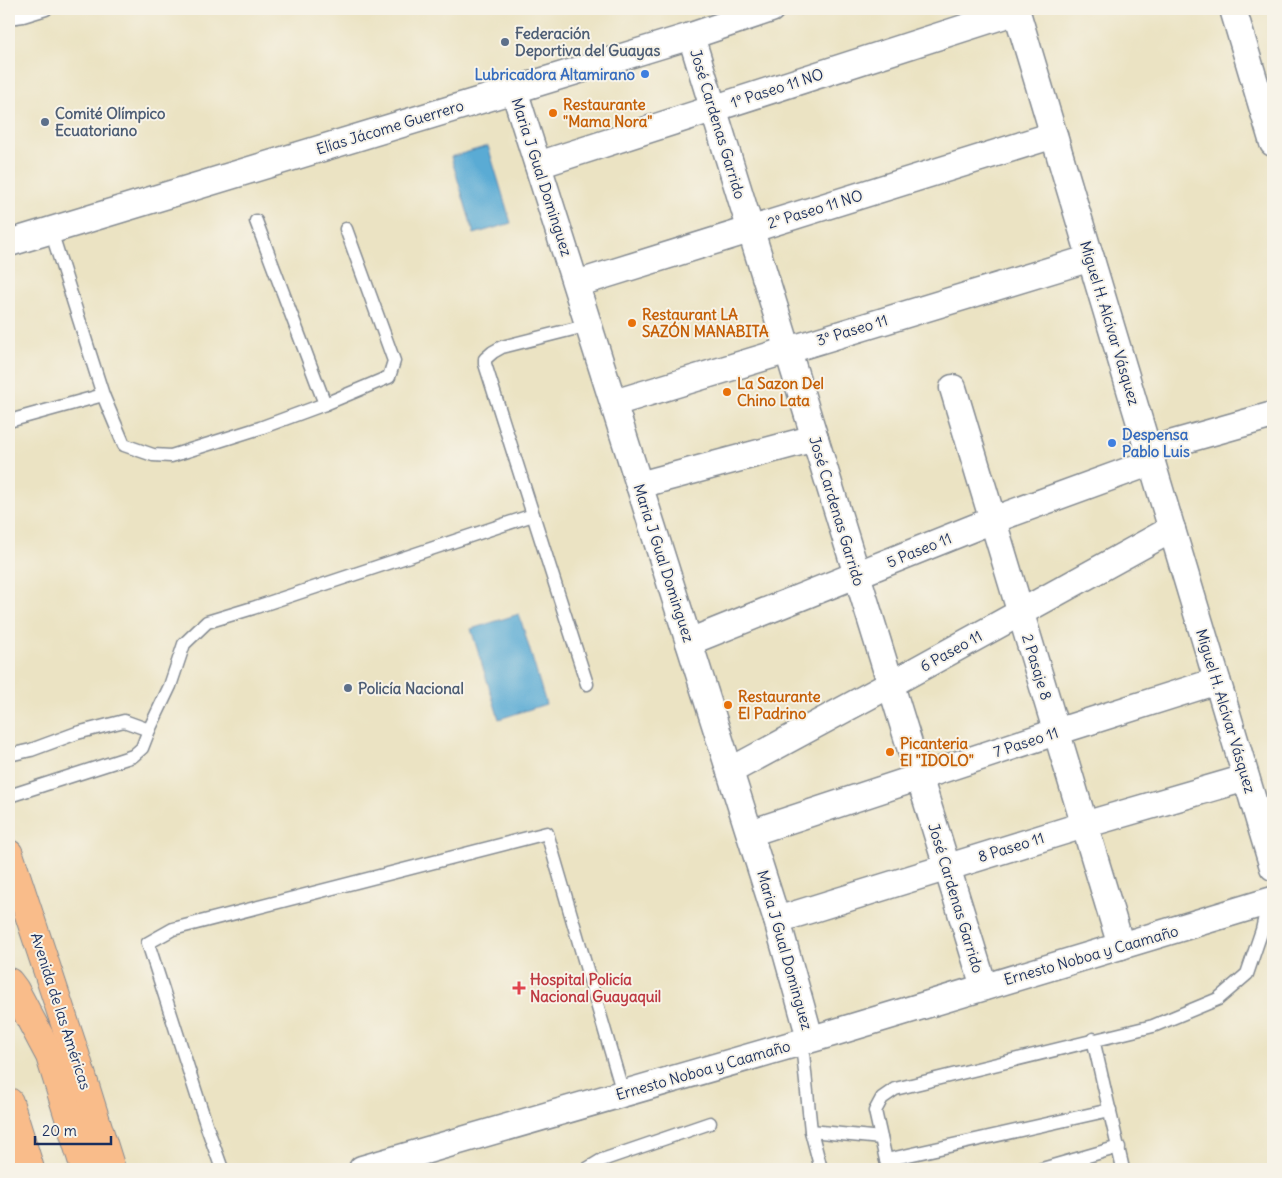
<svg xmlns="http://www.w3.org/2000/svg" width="1282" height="1178" font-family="Delius,sans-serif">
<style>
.water{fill:#5aabd4;stroke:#3a6d99}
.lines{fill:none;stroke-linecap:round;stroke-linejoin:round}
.lane-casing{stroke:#838990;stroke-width:15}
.street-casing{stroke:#838990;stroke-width:29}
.primary-casing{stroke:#838990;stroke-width:30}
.lane{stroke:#fff;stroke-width:12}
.street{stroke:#fff;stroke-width:26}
.primary{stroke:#f9bc8a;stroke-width:28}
.service-dot{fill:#5c6f8a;stroke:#f7f3e8;stroke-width:2}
.shop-dot{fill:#3f7fe0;stroke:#f7f3e8;stroke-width:2}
.food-dot{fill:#e8710a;stroke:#f7f3e8;stroke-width:2}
.health-dot{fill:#e0444e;stroke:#f7f3e8;stroke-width:2}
.labels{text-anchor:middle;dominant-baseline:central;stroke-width:4;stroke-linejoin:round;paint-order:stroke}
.service-label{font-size:15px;font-weight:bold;fill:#4e5e75;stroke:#f7f3e8;text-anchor:start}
.shop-label{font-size:15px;font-weight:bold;fill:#366cbe;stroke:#f7f3e8;text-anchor:end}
.street-label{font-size:15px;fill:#1b2f5e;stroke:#f7f3e8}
.food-label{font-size:15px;font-weight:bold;fill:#c56008;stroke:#f7f3e8;text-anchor:start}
.health-label{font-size:15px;font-weight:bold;fill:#be3a42;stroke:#f7f3e8;text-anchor:start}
</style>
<rect width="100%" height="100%" fill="#f7f3e8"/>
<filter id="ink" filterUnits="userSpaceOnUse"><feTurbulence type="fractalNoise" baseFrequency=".02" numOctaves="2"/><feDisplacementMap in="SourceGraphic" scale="10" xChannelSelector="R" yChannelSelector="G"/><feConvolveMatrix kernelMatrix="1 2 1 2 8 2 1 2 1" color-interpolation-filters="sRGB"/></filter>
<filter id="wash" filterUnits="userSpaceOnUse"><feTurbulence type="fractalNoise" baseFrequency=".0096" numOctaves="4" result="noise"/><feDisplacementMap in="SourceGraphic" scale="20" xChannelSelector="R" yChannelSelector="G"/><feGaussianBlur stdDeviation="1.12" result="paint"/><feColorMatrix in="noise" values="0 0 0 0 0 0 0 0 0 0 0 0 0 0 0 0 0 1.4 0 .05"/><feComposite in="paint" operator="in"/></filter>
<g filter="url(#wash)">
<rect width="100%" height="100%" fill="#ebe3c3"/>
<g class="water">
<path d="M488,146L511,223L474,234L451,157Z"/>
<path d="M519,614L546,704L499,719L471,629Z"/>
</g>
</g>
<g filter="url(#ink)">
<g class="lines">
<defs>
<g id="lane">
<path d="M9,18L23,16L46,9"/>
<path d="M51,231L103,395L124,445L153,455L171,456L260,428L325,404L256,221"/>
<path d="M325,404L389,377L394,361L346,229"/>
<path d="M9,421L103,395"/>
<path d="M587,684L485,364V359L493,352L502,347L589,325"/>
<path d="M9,755L31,750L77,733L124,721L149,730"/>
<path d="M9,796L133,756L142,748L149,730L170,686L184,644L207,622L253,608L533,515"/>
<path d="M1093,1039L1123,1169"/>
<path d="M809,1041L803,1053L811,1131L821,1169"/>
<path d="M811,1131L881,1138"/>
<path d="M886,1160L1110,1110"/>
<path d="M222,1169L207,1127L148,943L173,929L547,833L623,1093"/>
<path d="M587,1169L602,1160L710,1123"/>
<path d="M888,1169L875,1111L882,1098L895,1089L1153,1026L1218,999L1247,974L1262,930L1268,902"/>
<path d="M1042,1169L1119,1147"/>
</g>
<g id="street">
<path d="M1016,9L1273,867"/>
<path d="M1233,9L1273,143"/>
<path d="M691,36L984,987"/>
<path d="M514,90L777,920L810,1038"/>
<path d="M538,165L1017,11"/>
<path d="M9,243L514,90L691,36L771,9"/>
<path d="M576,284L1054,135"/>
<path d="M953,388L1121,946"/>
<path d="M614,403L1091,258"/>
<path d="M1149,450L1273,415"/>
<path d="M639,485L815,438"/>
<path d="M689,642L993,520L1152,462"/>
<path d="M730,771L891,684L1172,529"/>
<path d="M750,833L1056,732L1217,681"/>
<path d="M777,920L1084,825L1246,778"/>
<path d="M362,1169L836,1032L1273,900"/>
</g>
<g id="primary">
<path d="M9,854L75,1054L111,1169"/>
<path d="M9,982L15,990L50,1056L85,1169"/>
<path d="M9,1102L30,1169"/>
</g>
</defs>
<use href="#lane" class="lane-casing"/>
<use href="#street" class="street-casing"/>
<use href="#primary" class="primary-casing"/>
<use href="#lane" class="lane"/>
<use href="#street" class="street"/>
<use href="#primary" class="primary"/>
</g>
</g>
<g class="service-dot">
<circle cx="505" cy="42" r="5"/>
<circle cx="45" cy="122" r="5"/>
<circle cx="348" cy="688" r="5"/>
</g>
<g class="shop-dot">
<circle cx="645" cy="74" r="5"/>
<circle cx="1112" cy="443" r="5"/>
</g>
<g class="food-dot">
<circle cx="553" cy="113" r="5"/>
<circle cx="632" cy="323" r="5"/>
<circle cx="727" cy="392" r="5"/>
<circle cx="728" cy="705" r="5"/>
<circle cx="890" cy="752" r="5"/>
</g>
<path class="health-dot" d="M516.5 980.5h5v5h5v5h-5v5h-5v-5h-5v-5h5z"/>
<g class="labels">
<g class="service-label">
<text x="515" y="33">Federación<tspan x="515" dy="17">Deportiva del Guayas</tspan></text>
<text x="55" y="113">Comité Olímpico<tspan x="55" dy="17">Ecuatoriano</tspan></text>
<text x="358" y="688">Policía Nacional</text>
</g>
<g class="shop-label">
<text x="635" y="74">Lubricadora Altamirano</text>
<text x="1122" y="434" text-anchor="start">Despensa<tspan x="1122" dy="17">Pablo Luis</tspan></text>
</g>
<g class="street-label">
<text transform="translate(777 88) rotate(-18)">1º Paseo 11 NO</text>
<text transform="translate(718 124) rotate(73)">José Cardenas Garrido</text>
<text transform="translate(390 127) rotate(-17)">Elías Jácome Guerrero</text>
<text transform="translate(542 177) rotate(72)">Maria J Gual Dominguez</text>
<text transform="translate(815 209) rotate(-17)">2º Paseo 11 NO</text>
<text transform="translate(1110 323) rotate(73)">Miguel H. Alcívar Vásquez</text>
<text transform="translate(852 330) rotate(-17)">3º Paseo 11</text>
<text transform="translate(837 511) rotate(73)">José Cardenas Garrido</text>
<text transform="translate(919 550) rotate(-22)">5 Paseo 11</text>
<text transform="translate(664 563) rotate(72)">Maria J Gual Dominguez</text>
<text transform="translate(951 651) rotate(-29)">6 Paseo 11</text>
<text transform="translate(1037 667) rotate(73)">2 Pasaje 8</text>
<text transform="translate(1226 711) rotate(73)">Miguel H. Alcívar Vásquez</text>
<text transform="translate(1026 742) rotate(-18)">7 Paseo 11</text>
<text transform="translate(1011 847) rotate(-17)">8 Paseo 11</text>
<text transform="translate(956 898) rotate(73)">José Cardenas Garrido</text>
<text transform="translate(785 950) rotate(74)">Maria J Gual Dominguez</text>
<text transform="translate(1091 955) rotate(-16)">Ernesto Noboa y Caamaño</text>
<text transform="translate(61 1011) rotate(72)">Avenida de las Américas</text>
<text transform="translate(703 1070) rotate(-16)">Ernesto Noboa y Caamaño</text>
</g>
<g class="food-label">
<text x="563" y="104">Restaurante<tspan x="563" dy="17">"Mama Nora"</tspan></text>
<text x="642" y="314">Restaurant LA<tspan x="642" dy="17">SAZÓN MANABITA</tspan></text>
<text x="737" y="383">La Sazon Del<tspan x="737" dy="17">Chino Lata</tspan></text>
<text x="738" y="696">Restaurante<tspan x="738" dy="17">El Padrino</tspan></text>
<text x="900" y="743">Picanteria<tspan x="900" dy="17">El "IDOLO"</tspan></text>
</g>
<g class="health-label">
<text x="530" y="979">Hospital Policía<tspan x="530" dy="17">Nacional Guayaquil</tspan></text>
</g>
</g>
<rect width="1282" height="1178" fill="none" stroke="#f7f3e8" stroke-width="30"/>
<path d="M35 1136v8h76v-8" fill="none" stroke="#1b2f5e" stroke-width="2.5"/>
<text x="42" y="1136" font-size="15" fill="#1b2f5e" stroke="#f7f3e8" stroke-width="4" paint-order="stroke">20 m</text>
</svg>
